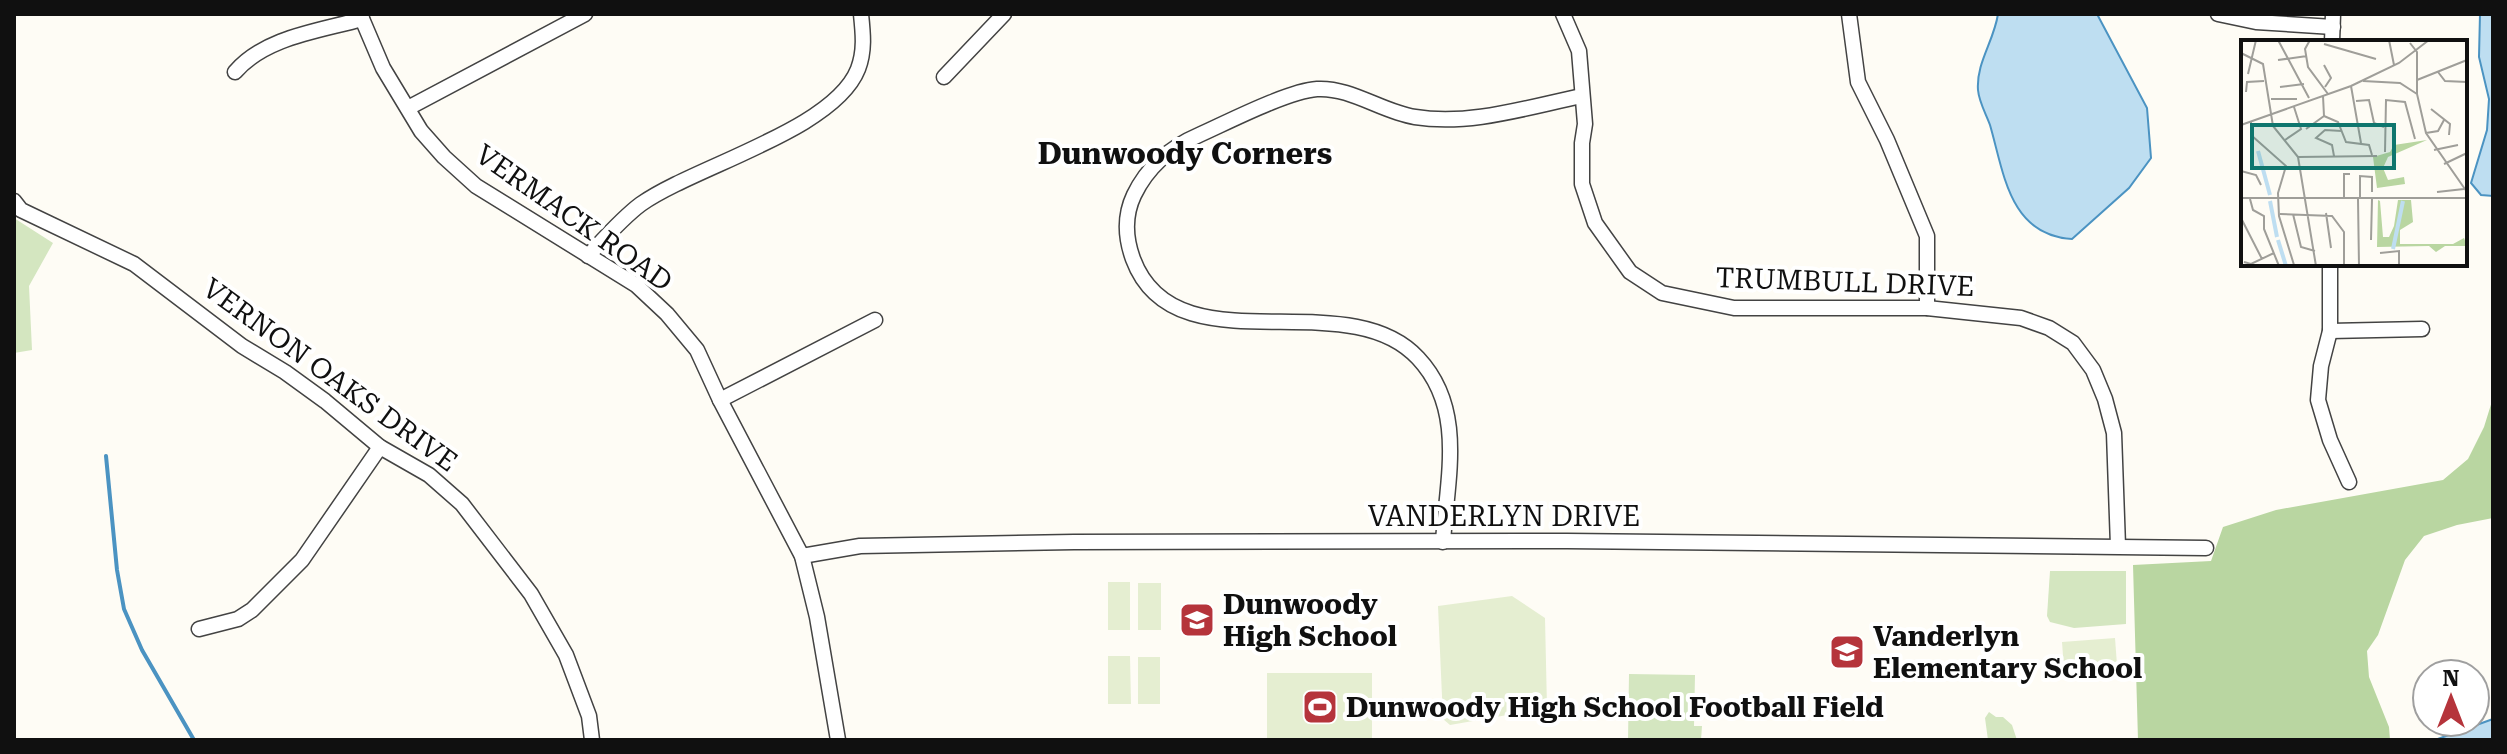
<svg xmlns="http://www.w3.org/2000/svg" width="2507" height="754" font-family="'Roboto Serif',serif">
<style>
.green{fill:#d4e6c0}
.forest{fill:#b9d6a1}
.pitch{fill:#e5eed1}
.water{fill:#bedef1;stroke:#4b93c2;stroke-width:2}
.lines{fill:none;stroke-linecap:round;stroke-linejoin:round}
.stream{stroke:#4b93c2;stroke-width:4}
.minor-casing{stroke:#434343;stroke-width:17}
.minor{stroke:#fff;stroke-width:14}
.labels{text-anchor:middle;dominant-baseline:central;stroke-width:8;stroke-linejoin:round;paint-order:stroke}
.street-label{font-size:28px;fill:#101010;stroke:#fff}
.poi-label{font-size:28px;font-weight:bold;fill:#101010;stroke:#fff;text-anchor:start}
.neighbourhood-label{font-size:30px;font-weight:bold;fill:#101010;stroke:#fff}
.inset-river{fill:none;stroke:#bedef1;stroke-width:4}
.inset-road{fill:none;stroke:#9f9e99;stroke-width:2}
.view{fill:#0f766e;fill-opacity:0.15;stroke:#0f766e;stroke-width:4}
.inset-edge{fill:none;stroke:#101010;stroke-width:4}
</style>
<rect width="100%" height="100%" fill="#fefcf5"/>
<g class="green">
<path d="M14,218L53,243L29,286L32,350L14,353Z"/>
<path d="M2050,571H2126V624L2074,628L2050,622L2047,616Z"/>
<path d="M1629,674L1695,675L1694,726H1702L1701,740H1628Z"/>
<path d="M1989,712L1996,717H2003L2012,725L2017,740H1988L1985,718Z"/>
</g>
<path class="forest" d="M2493,398V518L2457,525L2424,536L2405,560L2378,635L2367,651L2369,677L2389,727L2390,740H2138L2133,565L2211,561L2223,527L2276,510L2443,480L2468,459L2484,427Z"/>
<g class="pitch">
<rect x="1108" y="582" width="22" height="48"/>
<rect x="1138" y="583" width="23" height="47"/>
<path d="M1512,596L1545,618L1547,708L1450,725L1443,719L1438,606Z"/>
<path d="M2115,638L2117,665L2064,669L2062,642Z"/>
<path d="M1108,656H1130L1131,704H1108Z"/>
<rect x="1138" y="657" width="22" height="47"/>
<rect x="1267" y="673" width="105" height="67"/>
</g>
<g class="water">
<path d="M1998,14H2097L2147,108L2151,158L2129,188L2072,239C2009,235 2004,173 1990,125C1986,114 1979,102 1978,90C1976,63 1994,41 1998,14Z"/>
<path d="M2480,14H2493V196L2481,195L2471,183L2487,130L2489,99L2479,57Z"/>
<path d="M2493,719V740H2435Z"/>
</g>
<g class="lines">
<path class="stream" d="M106,456L117,570L124,609L142,650L194,740"/>
<defs>
<g id="minor">
<path d="M360,14L383,68L421,131L444,157L476,186L636,285L667,314L697,350L720,400L802,556L817,617L838,740"/>
<path d="M1563,14L1579,51L1585,124L1582,143V184L1595,223L1630,272L1662,293L1734,308H1927L2021,318L2049,328L2073,343L2093,370L2105,399L2114,433L2118,546"/>
<path d="M1849,14L1858,82L1887,140L1927,236V308"/>
<path d="M2218,14L2256,22L2333,27"/>
<path d="M2332,42L2333,14"/>
<path d="M235,72C265,37 319,31 362,19"/>
<path d="M944,77L1004,14"/>
<path d="M408,108L585,14"/>
<path d="M14,201L21,210L134,264L242,346L285,372L325,401L380,447L429,475L462,504L531,594L566,655L589,716L592,740"/>
<path d="M588,256C604,239 622,218 641,204C695,166 834,130 858,69C865,51 863,33 861,14"/>
<path d="M2330,264V331L2321,366L2318,400L2330,440L2349,482"/>
<path d="M2330,331L2422,329"/>
<path d="M720,400L875,320"/>
<path d="M1443,542C1447,478 1466,409 1418,358C1346,280 1175,372 1133,259C1125,237 1124,216 1134,195C1148,166 1171,147 1199,135C1228,122 1288,91 1317,89C1351,87 1382,112 1415,117C1470,126 1528,107 1582,96"/>
<path d="M802,556L860,546L1074,542L1567,541L2206,548"/>
<path d="M199,629L238,619L252,610L302,560L380,447"/>
</g>
</defs>
<use href="#minor" class="minor-casing"/>
<use href="#minor" class="minor"/>
</g>
<defs>
<symbol id="school-square" viewBox="-11 -11 22 22"><rect x="-9" y="-9" width="18" height="18" rx="4" fill="#b5343b" stroke="#fff"/><path d="M0-5L7-2L0 1L-7-2ZM-4 1L0 2.5L4 1V4Q0 6-4 4Z" fill="#fff"/></symbol>
<symbol id="stadium-square" viewBox="-11 -11 22 22"><rect x="-9" y="-9" width="18" height="18" rx="4" fill="#b5343b" stroke="#fff"/><path d="M0-5a6.5 5 0 1 0 0 10a6.5 5 0 1 0 0-10ZM-3.5-1.8h7v3.6h-7Z" fill="#fff"/></symbol>
</defs>
<g fill-rule="evenodd">
<use href="#school-square" x="1177" y="600" width="40" height="40"/>
<use href="#school-square" x="1827" y="632" width="40" height="40"/>
<use href="#stadium-square" x="1300" y="687" width="40" height="40"/>
</g>
<g class="labels">
<g class="street-label">
<text transform="translate(574 218) rotate(35)">VERMACK ROAD</text>
<text transform="translate(1845 282) rotate(2)">TRUMBULL DRIVE</text>
<text transform="translate(330 375) rotate(36)">VERNON OAKS DRIVE</text>
<text x="1504" y="516">VANDERLYN DRIVE</text>
</g>
<g class="poi-label">
<text x="1223" y="604">Dunwoody<tspan x="1223" dy="32">High School</tspan></text>
<text x="1873" y="636">Vanderlyn<tspan x="1873" dy="32">Elementary School</tspan></text>
<text x="1346" y="707">Dunwoody High School Football Field</text>
</g>
<g class="neighbourhood-label">
<text x="1185" y="153">Dunwoody Corners</text>
</g>
</g>
<g transform="translate(2241 40)">
<rect width="226" height="226" fill="#fefcf5"/>
<path d="M186,100L147,117L142,128L147,140L163,137L164,144L136,148L132,117L149,112L153,105ZM137,160L139,161L142,197H148L153,186L157,160H170L172,182L159,190V204H212L223,198L226,206H204L195,212L188,206L136,207Z" fill="#b9d6a1"/>
<path class="inset-river" d="M17,111L29,155M29,161L36,197M37,200L45,226M152,209L162,161"/>
<path class="inset-road" d="M37,0L68,58M69,0L64,9L67,27L87,54M148,0L153,25M169,3L176,12V54L185,93L226,152M83,4L135,19M0,13L22,24L32,86L57,117L75,226M37,20L66,16M83,25L90,38L84,47M197,32L204,41L226,42M7,34L15,0M176,40L226,20M122,41L159,43L176,54M110,46L120,103M39,47L63,44M5,52L6,42L23,41M30,59H56M115,61L128,60L133,83L143,87M190,69L209,84L208,95M83,76L97,82L105,102L128,105L131,115M10,81V95L45,126L37,153L38,176L53,225M0,85L110,46L158,23L188,0M65,89L83,76L82,56M185,93L197,91L203,80M44,100L60,89L53,67M193,110L217,105M144,112L145,60L164,62L174,99M93,116L91,105L75,98L84,90L101,91M57,117L136,116M203,124L226,113M0,131L15,135L20,145M196,152L223,149M0,158H226M103,158V134H109M9,159L12,170L23,176V189L38,226M117,159L118,226M119,159V136L131,137V152M85,173L90,208M39,174L91,176L103,192V226M52,174L60,207L74,211M0,178L21,219M130,200L131,159M139,213L158,211V226M3,222L10,224L33,213"/>
<path class="view" d="M11,85H153V128H11Z"/>
<rect width="226" height="226" class="inset-edge"/>
</g>
<rect width="2507" height="754" fill="none" stroke="#101010" stroke-width="32"/>
<g transform="translate(2451 698)"><circle r="38" fill="#ffffff" stroke="#9f9f9f" stroke-width="2"/>
<path d="M0-6L14 30L0 20L-14 30Z" fill="#b5343b"/>
<text y="-12" font-size="22" font-weight="bold" text-anchor="middle" fill="#101010">N</text>
</g>
</svg>
